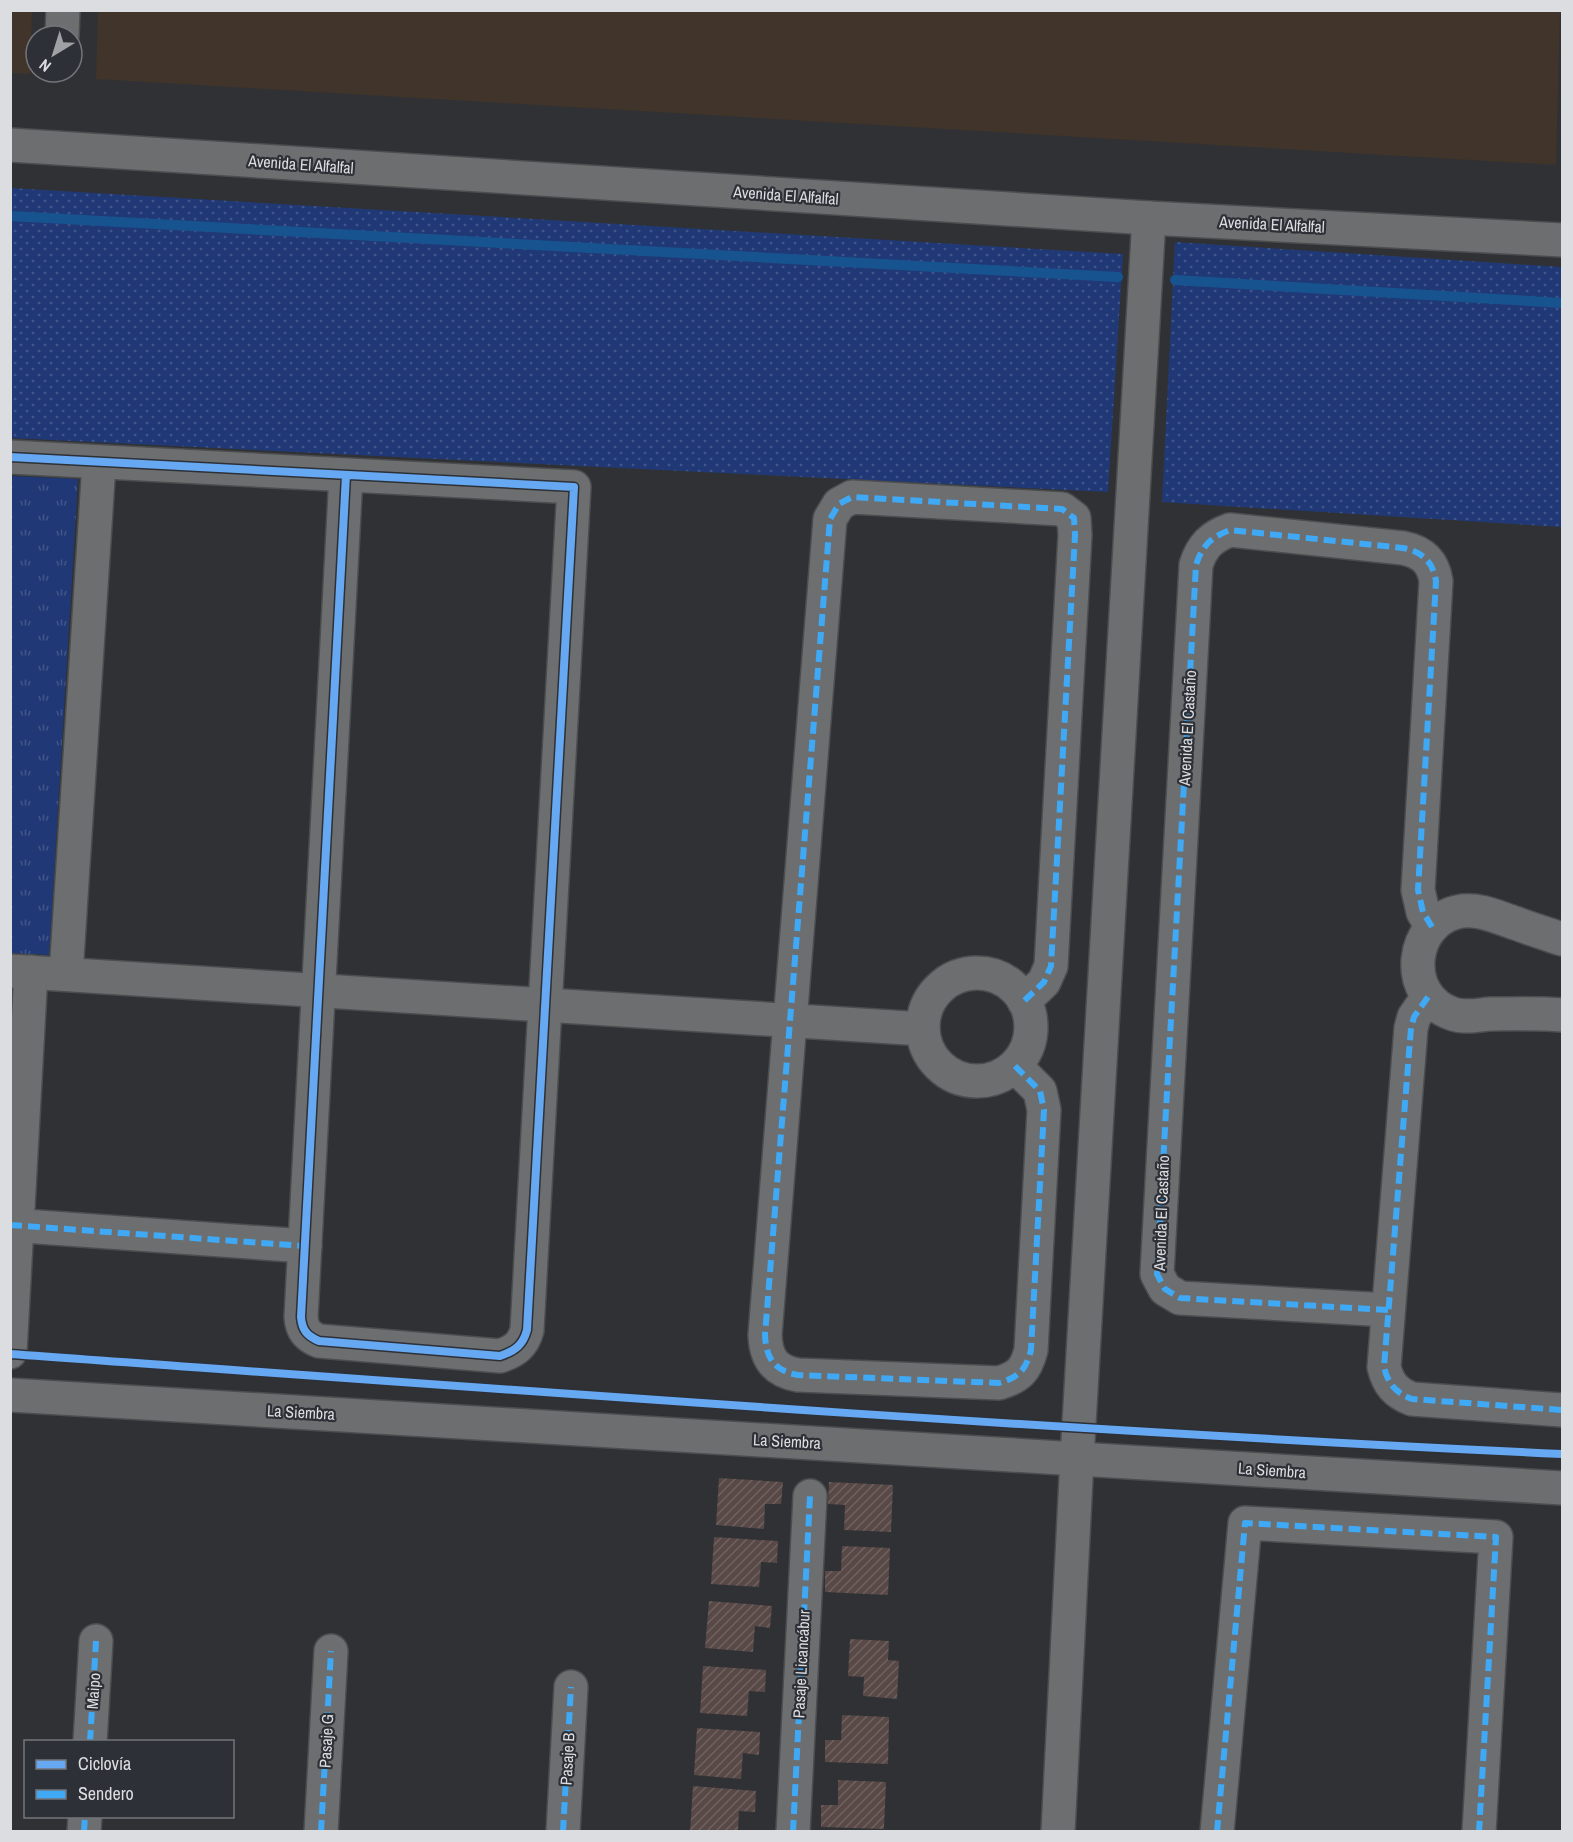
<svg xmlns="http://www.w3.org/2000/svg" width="1573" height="1842" font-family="'Archivo Narrow',sans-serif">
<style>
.industrial{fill:#41342a}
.grass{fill:url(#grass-dots)}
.park{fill:url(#park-tufts)}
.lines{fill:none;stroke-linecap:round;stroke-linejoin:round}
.stream{stroke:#17548f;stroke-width:10}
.building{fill:url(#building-hatch)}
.minor-casing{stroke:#4b4d4f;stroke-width:36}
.minor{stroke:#6d6e70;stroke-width:33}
.quiet{stroke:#3fa9f5;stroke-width:6;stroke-dasharray:12 6;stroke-linecap:butt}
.cycleway-casing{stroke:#2d3036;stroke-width:11}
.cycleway{stroke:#66a8f1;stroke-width:8}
.labels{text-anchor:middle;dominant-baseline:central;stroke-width:4.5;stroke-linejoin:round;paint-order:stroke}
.street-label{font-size:16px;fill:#dbdde1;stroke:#2d3036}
</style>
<defs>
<pattern id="grass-dots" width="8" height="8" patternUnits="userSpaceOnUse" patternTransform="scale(1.5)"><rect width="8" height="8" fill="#203976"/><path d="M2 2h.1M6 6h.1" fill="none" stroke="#405589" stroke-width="1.8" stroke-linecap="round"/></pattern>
<pattern id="park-tufts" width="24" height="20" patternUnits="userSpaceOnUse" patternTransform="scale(1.5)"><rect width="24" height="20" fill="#203976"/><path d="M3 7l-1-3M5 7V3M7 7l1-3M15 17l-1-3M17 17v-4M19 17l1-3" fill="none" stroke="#405589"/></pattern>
<pattern id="building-hatch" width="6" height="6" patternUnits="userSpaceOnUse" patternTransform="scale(1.5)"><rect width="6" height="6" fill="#584846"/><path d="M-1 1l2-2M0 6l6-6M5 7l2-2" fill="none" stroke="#6f6260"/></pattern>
</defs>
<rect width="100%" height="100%" fill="#2f3134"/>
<g class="industrial">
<path d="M98,10L1560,11L1556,165L96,79Z"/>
<path d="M10,11H32L30,74L11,73Z"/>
</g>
<g class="grass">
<path d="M11,188L1123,254L1108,492L11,438Z"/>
<path d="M1175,242L1562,267V527L1162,502Z"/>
</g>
<path class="park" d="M11,476L78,479L49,955L11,953Z"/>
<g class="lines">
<g class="stream">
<path d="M10,216L1118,277"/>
<path d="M1175,280L1562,303"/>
</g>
</g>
<g class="building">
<path d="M719,1478L783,1482L781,1504H765L764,1529L716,1525Z"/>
<path d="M829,1482L893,1485L891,1532L844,1530L845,1505L828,1504Z"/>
<path d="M714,1537L778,1541L777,1563L761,1562L759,1587L711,1584Z"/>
<path d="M842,1546L890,1548L888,1595L825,1592V1571H841Z"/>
<path d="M709,1601L772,1606L770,1628L755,1626L753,1652L705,1648Z"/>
<path d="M850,1639L889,1641L888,1660L899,1661L897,1699L863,1696L864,1677L848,1676Z"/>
<path d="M703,1666L766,1670L765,1692L749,1691L747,1716L700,1713Z"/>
<path d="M842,1715L889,1717L888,1764L825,1762V1740H841Z"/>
<path d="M697,1728L760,1732L759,1755L743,1753L741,1779L694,1775Z"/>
<path d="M838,1780L886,1782L884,1829L821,1827V1805H838Z"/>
<path d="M693,1786L756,1791L755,1812L739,1811L738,1832H690Z"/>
</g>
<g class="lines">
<defs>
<g id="minor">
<path d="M62,36L63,10"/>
<path d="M10,145L1149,218L1562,240"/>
<path d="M10,457L574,487L527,1330C523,1345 515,1351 500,1356L319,1341C307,1336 302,1330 301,1317L346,475"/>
<path d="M1562,939C1547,934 1531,929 1515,923C1497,917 1481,909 1462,911C1409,919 1401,997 1453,1014C1465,1018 1478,1015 1490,1014C1514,1014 1538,1013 1562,1015"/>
<path d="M10,971L923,1029"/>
<circle cx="977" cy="1027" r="54"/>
<path d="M66,974L99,463"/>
<path d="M1428,997L1414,1017L1411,1028L1384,1367C1388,1384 1396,1393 1412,1399L1562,1410"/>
<path d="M1015,1066L1040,1091L1044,1110L1031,1350C1026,1370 1019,1377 999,1383L798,1375C775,1371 766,1359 765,1335L830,519L839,504L852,497L1062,509L1074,518L1075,535L1051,966L1044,982L1024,1001"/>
<path d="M10,1225L305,1246"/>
<path d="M1388,1310L1180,1298L1165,1289L1157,1274L1196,565C1202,546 1211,537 1230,530L1403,548C1423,552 1433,562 1436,581L1418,890L1423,912L1432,927"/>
<path d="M10,1352L31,972"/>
<path d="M10,1395L1562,1488"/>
<path d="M90,1742L96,1641"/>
<path d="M84,1832L85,1816"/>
<path d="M321,1832L331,1651"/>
<path d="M563,1832L571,1687"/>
<path d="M793,1832L810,1496"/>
<path d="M1058,1832L1077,1458L1149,218"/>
<path d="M1217,1832L1245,1523L1496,1537L1479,1832"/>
</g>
</defs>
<use href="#minor" class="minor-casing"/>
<use href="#minor" class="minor"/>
<g class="quiet">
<path d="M1428,997L1414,1017L1411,1028L1384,1367C1388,1384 1396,1393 1412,1399L1562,1410"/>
<path d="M1015,1066L1040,1091L1044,1110L1031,1350C1026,1370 1019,1377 999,1383L798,1375C775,1371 766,1359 765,1335L830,519L839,504L852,497L1062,509L1074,518L1075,535L1051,966L1044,982L1024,1001"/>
<path d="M10,1225L305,1246"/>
<path d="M1388,1310L1180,1298L1165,1289L1157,1274L1196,565C1202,546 1211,537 1230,530L1403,548C1423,552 1433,562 1436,581L1418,890L1423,912L1432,927"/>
<path d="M90,1742L96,1641"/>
<path d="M84,1832L85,1816"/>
<path d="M321,1832L331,1651"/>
<path d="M563,1832L571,1687"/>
<path d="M793,1832L810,1496"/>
<path d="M1217,1832L1245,1523L1496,1537L1479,1832"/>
</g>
<defs>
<g id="cycleway">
<path d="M10,457L574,487L527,1330C523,1345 515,1351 500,1356L319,1341C307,1336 302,1330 301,1317L346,475"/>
<path d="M10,1354C528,1391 1045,1430 1562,1454"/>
</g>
</defs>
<use href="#cycleway" class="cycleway-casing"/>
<use href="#cycleway" class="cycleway"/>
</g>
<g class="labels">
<g class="street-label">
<text transform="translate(301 164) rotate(4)">Avenida El Alfalfal</text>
<text transform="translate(786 195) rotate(4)">Avenida El Alfalfal</text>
<text transform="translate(1272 224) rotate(3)">Avenida El Alfalfal</text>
<text transform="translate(1187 728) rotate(-87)">Avenida El Castaño</text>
<text transform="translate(1161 1213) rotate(-88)">Avenida El Castaño</text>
<text transform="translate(301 1412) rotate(3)">La Siembra</text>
<text transform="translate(787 1441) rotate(3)">La Siembra</text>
<text transform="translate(1272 1470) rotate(4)">La Siembra</text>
<text transform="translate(801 1664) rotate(-87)">Pasaje Licancábur</text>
<text transform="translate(93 1691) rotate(-86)">Maipo</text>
<text transform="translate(326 1741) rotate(-87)">Pasaje G</text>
<text transform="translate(567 1759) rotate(-87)">Pasaje B</text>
</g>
</g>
<rect width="1573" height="1842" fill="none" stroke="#dbdde1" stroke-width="24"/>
<rect x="24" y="1740" width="210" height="78" fill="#2d3036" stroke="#73757a" stroke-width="1.5"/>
<rect x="36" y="1760" width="30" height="9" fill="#66a8f1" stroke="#73757a" stroke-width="1.5"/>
<text x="78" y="1770" font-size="18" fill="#dbdde1">Ciclovía</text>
<rect x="36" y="1790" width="30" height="9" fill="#3fa9f5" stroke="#73757a" stroke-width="1.5"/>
<text x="78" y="1800" font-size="18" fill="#dbdde1">Sendero</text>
<g transform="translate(54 54) rotate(218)"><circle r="28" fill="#2d3036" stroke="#73757a" stroke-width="1.5"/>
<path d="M0-4.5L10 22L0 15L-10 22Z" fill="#9fa1a4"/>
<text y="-9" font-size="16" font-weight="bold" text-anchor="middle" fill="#dbdde1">N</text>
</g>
</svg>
